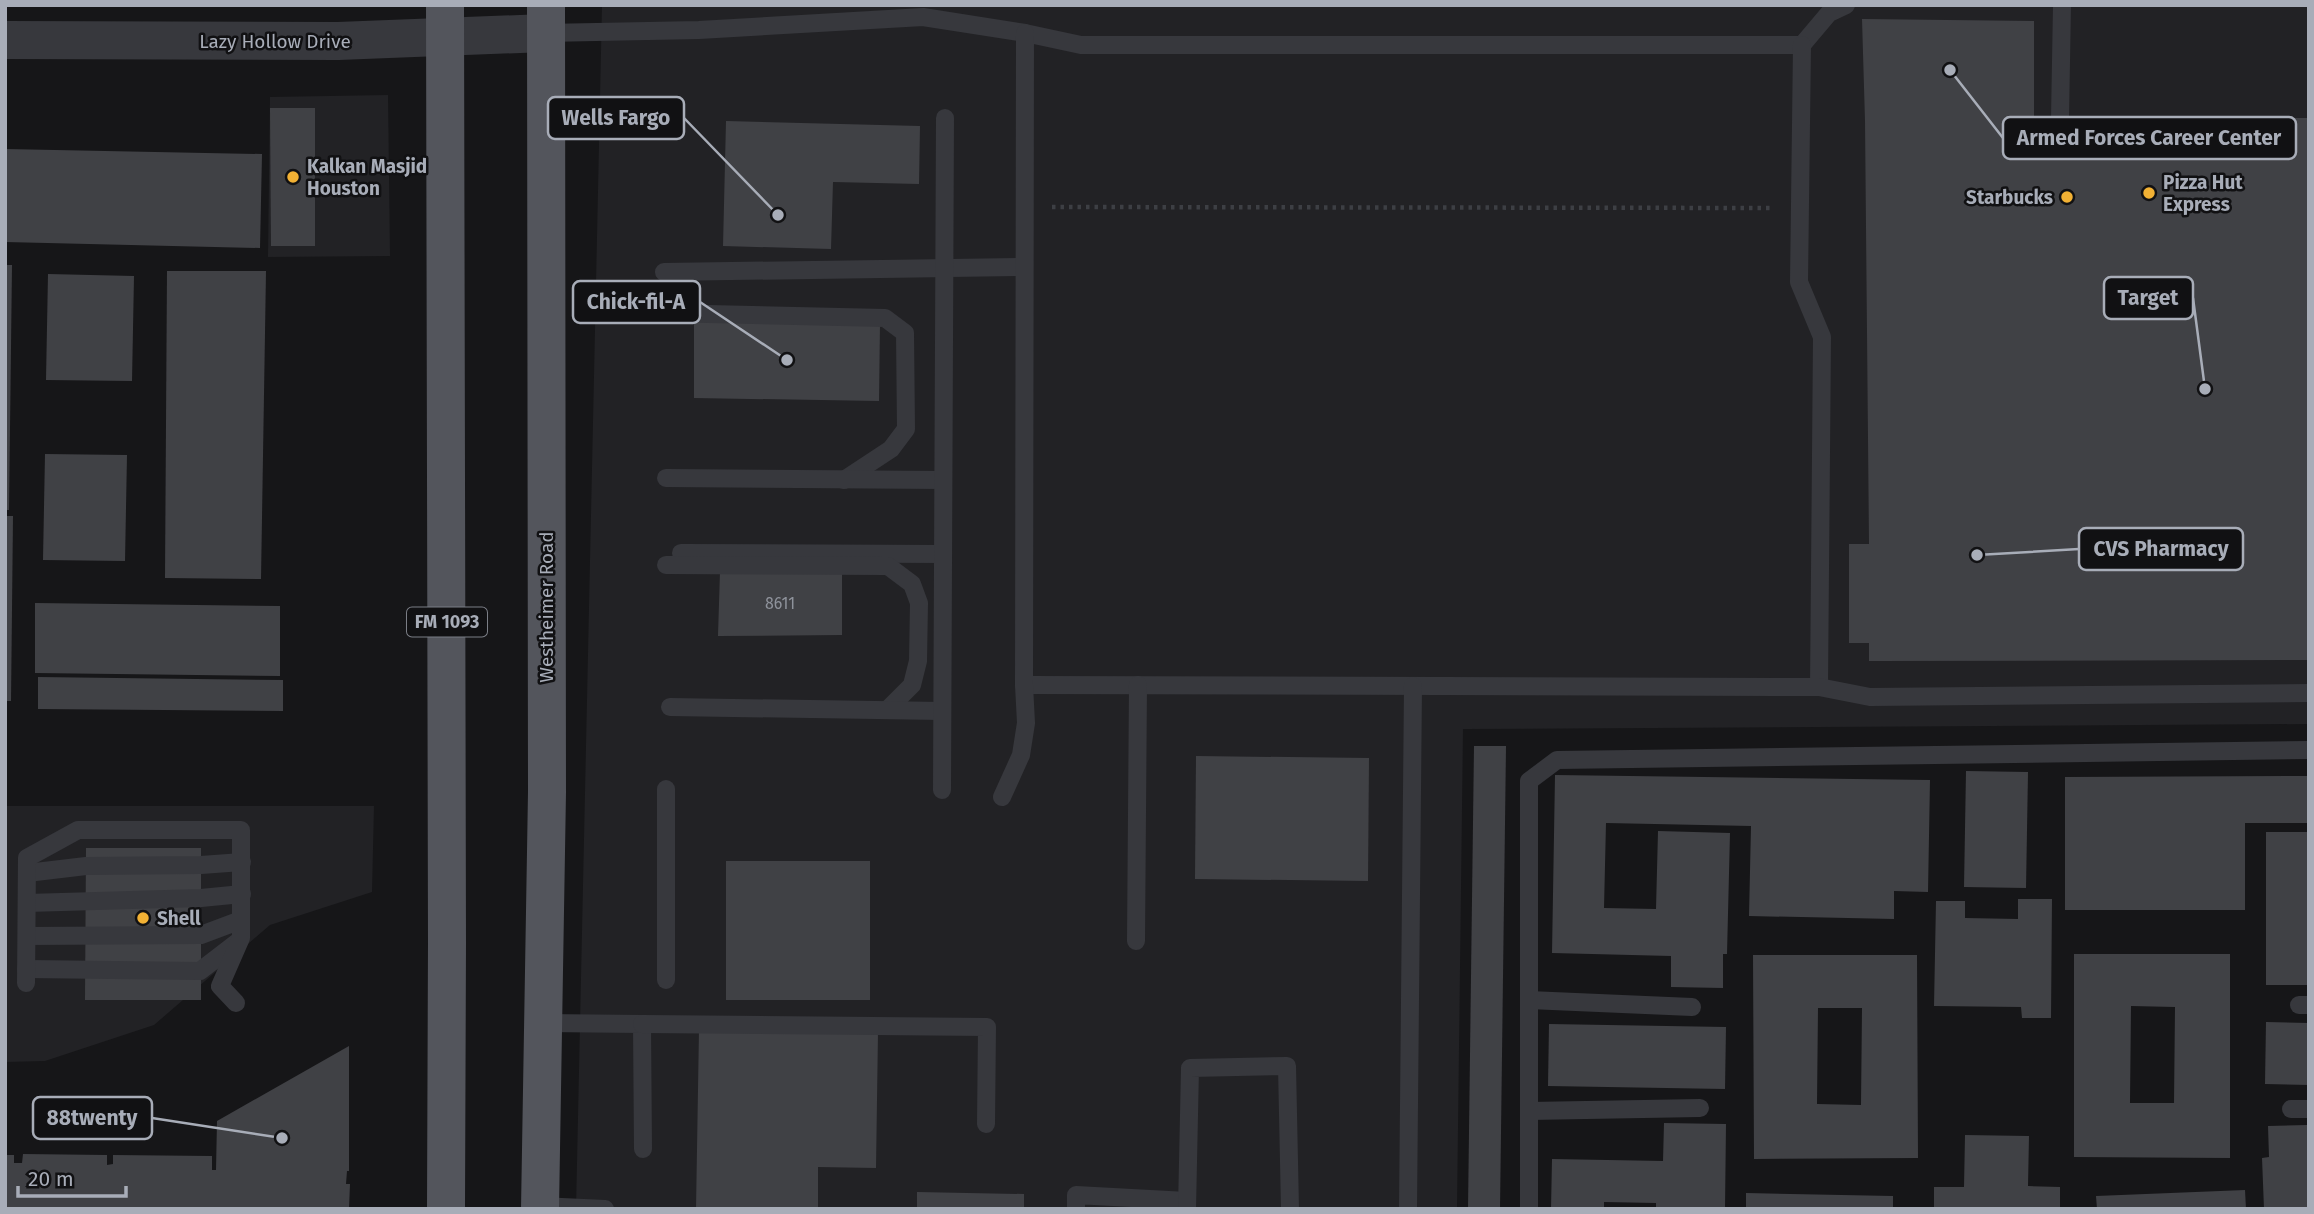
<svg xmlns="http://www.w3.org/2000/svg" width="2314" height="1214" font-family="'Fira Sans',sans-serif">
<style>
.built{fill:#222225}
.building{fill:#404145;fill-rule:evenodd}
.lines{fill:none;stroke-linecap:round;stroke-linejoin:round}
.path{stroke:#3d3f44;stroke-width:4.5;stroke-dasharray:3.5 5;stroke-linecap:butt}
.service{stroke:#37383d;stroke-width:18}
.tertiary{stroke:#37383d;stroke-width:38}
.primary{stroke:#53555c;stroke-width:38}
.poi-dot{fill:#f2b134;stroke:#111113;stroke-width:2.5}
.labels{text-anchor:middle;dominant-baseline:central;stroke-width:5;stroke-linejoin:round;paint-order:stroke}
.number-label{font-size:16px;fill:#8e929b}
.shield{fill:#111113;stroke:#7b7e86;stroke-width:2}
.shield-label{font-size:18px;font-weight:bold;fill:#a8adb8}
.street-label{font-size:19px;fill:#a8adb8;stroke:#111113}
.poi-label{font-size:19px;font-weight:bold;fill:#a8adb8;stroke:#111113;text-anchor:start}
.leader{fill:none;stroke:#a8adb8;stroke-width:2.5}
.callout-dot{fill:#a8adb8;stroke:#111113;stroke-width:2.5}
.callout{fill:#111113;stroke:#a8adb8;stroke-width:2.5}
.callout-label{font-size:21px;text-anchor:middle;font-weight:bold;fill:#a8adb8}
</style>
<rect width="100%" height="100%" fill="#161618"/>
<g class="built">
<path d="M602,5H2309V724L1463,729L1457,1209H576Z"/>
<path d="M388,95L390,256L268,257L270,97Z"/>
<path d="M5,806H374L372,892L270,925L154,1025L45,1061L5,1062Z"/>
</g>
<g class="building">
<path d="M1862,19L2034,21V118H2309V660L1869,661V643H1849V544H1869L1865,121Z"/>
<path d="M270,108H315V246H271Z"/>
<path d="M726,121L920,126L919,184L833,182L831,249L723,246Z"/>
<path d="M5,149L262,154L260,248L5,242Z"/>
<path d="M5,265H12L9,510H5Z"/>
<path d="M167,271H266L261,579L165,578Z"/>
<path d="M48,274L134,276L132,381L46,380Z"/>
<path d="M694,319L880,322L879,401L694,398Z"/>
<path d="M45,454L127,455L125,561L43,560Z"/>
<path d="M5,516H13L11,701H5Z"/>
<path d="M720,571H842V635L718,636Z"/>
<path d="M35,603L280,606V676L35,673Z"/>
<path d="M38,677L283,680V711L38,709Z"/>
<path d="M1474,746H1506L1500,1209H1468Z"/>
<path d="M1196,756L1369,758L1368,881L1195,879Z"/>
<path d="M1966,771L2028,772L2026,888L1964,887Z"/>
<path d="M1555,775L1930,780L1928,892L1894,891V919L1749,916L1751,826L1606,823L1604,908L1656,909L1658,831L1730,833L1727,954H1723V988L1671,987V956L1552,953Z"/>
<path d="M2309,776V823H2245V910H2065V777Z"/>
<rect x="2266" y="832" width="43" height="153"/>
<path d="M86,848H201V1000H85Z"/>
<rect x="726" y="861" width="144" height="139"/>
<path d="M2018,899H2052L2051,1018H2022L2021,1007L1934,1006L1936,901H1965V918L2018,919Z"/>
<path d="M2074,954H2230V1158L2074,1157ZM2131,1006L2175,1007L2174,1103H2130Z"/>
<path d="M1753,955H1917L1918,1158L1754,1159ZM1818,1008H1862L1861,1105L1817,1104Z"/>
<path d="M2266,1022L2309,1023V1085L2265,1084Z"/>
<path d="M1549,1024L1726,1027L1725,1089L1548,1086Z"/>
<path d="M699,1029L878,1032L876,1168L818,1167V1209H696Z"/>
<path d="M349,1046V1171H347L346,1184H350L349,1209H5V1155H14V1163H22L23,1154L107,1155V1165L113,1164V1155L212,1156V1170H216L217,1121Z"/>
<path d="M1664,1123L1726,1124L1725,1209H1656V1203L1604,1202V1209H1551L1552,1159L1663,1161Z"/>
<path d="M2307,1125L2309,1209H2264L2262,1158L2269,1157L2268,1126Z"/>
<path d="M1965,1135L2029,1136L2028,1186L2060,1187V1209H1934V1187H1964Z"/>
<path d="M2245,1190L2246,1209H2097L2096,1196Z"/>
<path d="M917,1192L1024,1194V1209H917Z"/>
<path d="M1746,1193L1893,1196V1209H1746Z"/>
</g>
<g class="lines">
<path class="path" d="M1052,207L1774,208"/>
<g class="service">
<path d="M545,33L699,30L923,17L1025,33L1081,45H1802L1829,13L1846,5"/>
<path d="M1802,45L1799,282L1822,337L1819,687"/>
<path d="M2060,118L2062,5"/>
<path d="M664,272L1024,267"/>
<path d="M664,313L885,318L905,333L906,429L891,449L844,480"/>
<path d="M666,478L943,480"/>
<path d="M681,553L943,554"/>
<path d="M666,565L888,566L912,584L919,603L918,661L912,685L887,710"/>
<path d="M1024,685L1819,687L1870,697L2309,693"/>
<path d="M670,707L942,711"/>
<path d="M942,790L945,118"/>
<path d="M1002,797L1021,755L1026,723L1024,685L1025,33"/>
<path d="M27,873L86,866L201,865L242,862"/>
<path d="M27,903L201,898L242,894"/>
<path d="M27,936L201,935L241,920"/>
<path d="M1136,941L1138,685"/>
<path d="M26,969L200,971L239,941"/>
<path d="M666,980V789"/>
<path d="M26,983L27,858L78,830H241V938L220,986L236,1003"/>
<path d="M1529,1000L1692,1007"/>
<path d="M2299,1005H2309"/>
<path d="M544,1023L642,1024L643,1149"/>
<path d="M642,1024L987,1027L986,1124"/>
<path d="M2291,1109H2309"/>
<path d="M1529,1111L1700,1108"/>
<path d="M540,1206L605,1209"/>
<path d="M1076,1209V1195L1187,1201"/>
<path d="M1187,1209L1190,1068L1287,1066L1290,1209"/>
<path d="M1408,1209L1413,686"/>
<path d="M1529,1209V781L1557,760L2309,750"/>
</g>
<path class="tertiary" d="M5,40L338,41L545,33"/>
<g class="primary">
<path d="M445,5L447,942L446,1209"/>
<path d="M540,1209L547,792L546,5"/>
</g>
</g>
<g class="poi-dot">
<circle cx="293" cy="177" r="7"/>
<circle cx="2149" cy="193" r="7"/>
<circle cx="2067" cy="197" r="7"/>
<circle cx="143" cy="918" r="7"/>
</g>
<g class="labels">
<g class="number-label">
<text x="780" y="603">8611</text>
</g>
<rect class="shield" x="407" y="607.5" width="80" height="29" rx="5"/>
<g class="shield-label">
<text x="447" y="622">FM 1093</text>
</g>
<g class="street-label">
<text x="275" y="41">Lazy Hollow Drive</text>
<text transform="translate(546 607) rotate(-90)">Westheimer Road</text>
</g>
<g class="poi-label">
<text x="307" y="166">Kalkan Masjid<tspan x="307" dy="22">Houston</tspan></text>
<text x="2163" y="182">Pizza Hut<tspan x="2163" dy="22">Express</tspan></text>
<text x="2053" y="197" text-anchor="end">Starbucks</text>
<text x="157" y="918">Shell</text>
</g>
</g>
<path class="leader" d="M778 215L684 118M1950 70L2003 138M2205 389L2193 298M787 360L700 302M1977 555L2079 549M282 1138L152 1118"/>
<g class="callout-dot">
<circle cx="778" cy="215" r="7"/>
<circle cx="1950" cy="70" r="7"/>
<circle cx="2205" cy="389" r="7"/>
<circle cx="787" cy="360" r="7"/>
<circle cx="1977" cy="555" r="7"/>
<circle cx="282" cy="1138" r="7"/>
</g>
<g class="callout">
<rect x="548" y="97" width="136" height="42" rx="7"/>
<rect x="2003" y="117" width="293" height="42" rx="7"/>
<rect x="2104" y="277" width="89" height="42" rx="7"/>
<rect x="573" y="281" width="127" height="42" rx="7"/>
<rect x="2079" y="528" width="164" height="42" rx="7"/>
<rect x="33" y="1097" width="119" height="42" rx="7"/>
</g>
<g class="callout-label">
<text x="616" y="125">Wells Fargo</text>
<text x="2149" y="145">Armed Forces Career Center</text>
<text x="2148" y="305">Target</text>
<text x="636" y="309">Chick-fil-A</text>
<text x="2161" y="556">CVS Pharmacy</text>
<text x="92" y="1125">88twenty</text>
</g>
<rect width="2314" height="1214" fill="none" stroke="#a8adb8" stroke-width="14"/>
<path d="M18 1186v10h108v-10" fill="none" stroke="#a8adb8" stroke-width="3.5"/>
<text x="28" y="1186" font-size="21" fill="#a8adb8" stroke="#111113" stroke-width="5" paint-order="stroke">20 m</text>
</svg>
